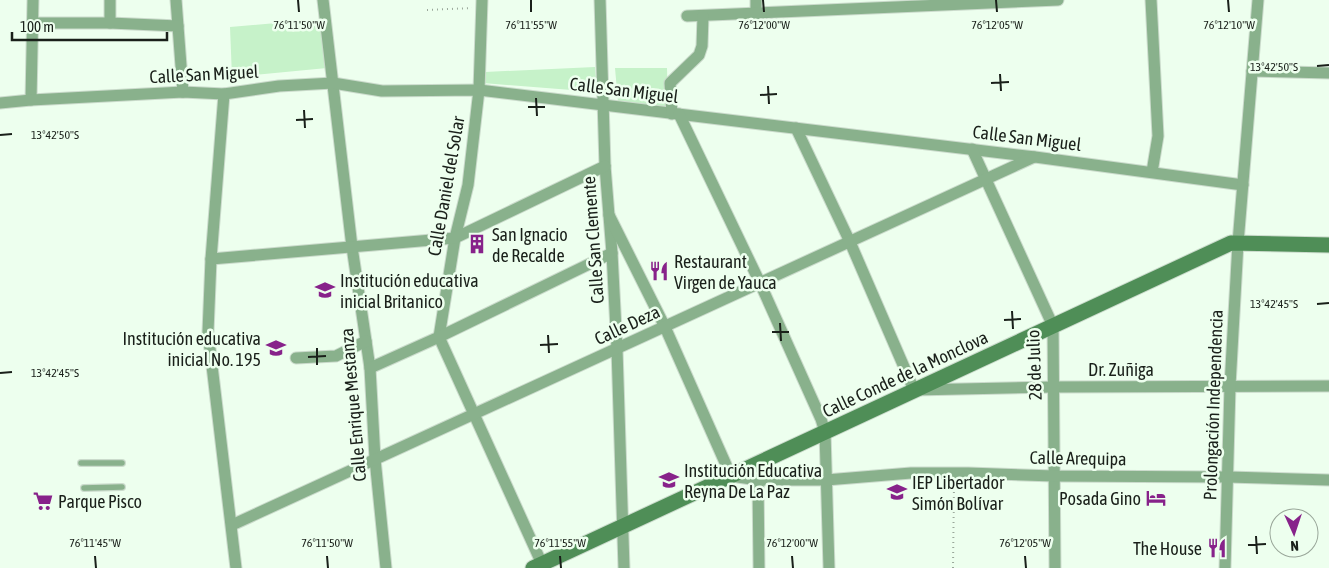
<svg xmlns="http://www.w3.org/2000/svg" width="1329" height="568" font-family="'Asap Condensed',sans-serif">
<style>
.green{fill:#c6f2c9}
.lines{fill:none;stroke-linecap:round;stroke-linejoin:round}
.lane-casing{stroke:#cbdbcc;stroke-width:8}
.street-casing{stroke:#cbdbcc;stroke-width:13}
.secondary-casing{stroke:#cbdbcc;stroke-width:17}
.path{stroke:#9aa79a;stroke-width:2;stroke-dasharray:1 4;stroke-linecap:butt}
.lane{stroke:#89b18c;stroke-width:5.5}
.street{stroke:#89b18c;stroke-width:11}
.secondary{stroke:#4f8e57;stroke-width:15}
.ticks{fill:none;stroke:#1a201a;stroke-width:2}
.labels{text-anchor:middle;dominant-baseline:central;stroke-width:5;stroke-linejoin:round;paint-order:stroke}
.street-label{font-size:18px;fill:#1a201a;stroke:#edffee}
.poi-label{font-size:18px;fill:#1a201a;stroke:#edffee;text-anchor:start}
.ticks-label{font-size:12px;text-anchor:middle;fill:#1a201a;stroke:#edffee;stroke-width:5;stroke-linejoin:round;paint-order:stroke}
</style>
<rect width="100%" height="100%" fill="#edffee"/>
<g class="green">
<path d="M321,19L327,68L232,77L230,27Z"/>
<path d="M595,67L597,92L483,83L485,72Z"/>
<path d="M615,68H667L668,107L618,102Z"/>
</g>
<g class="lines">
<defs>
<g id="lane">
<path d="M81,463H122"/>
<path d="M84,488L122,487"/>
</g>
<g id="street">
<path d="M176,0L183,92"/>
<path d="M323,0L352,247L370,368L375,459L386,568"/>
<path d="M482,0L479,90L468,185L455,238L439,337L542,564"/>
<path d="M600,0L605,166L612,253L617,349L624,568"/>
<path d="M1151,0L1158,136L1152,172"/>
<path d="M756,14V0"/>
<path d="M687,16L1058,0"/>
<path d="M33,23H110L178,26"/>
<path d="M110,23V0"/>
<path d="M1252,71L1329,73"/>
<path d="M224,94L211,259L208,332L236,568"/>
<path d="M31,100L33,0"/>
<path d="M0,103L31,100L183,92L224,94L279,86L333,83L382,91L479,90L1035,157L1243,185"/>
<path d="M672,114L670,83L699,55L702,46L703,16"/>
<path d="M679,114L760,283L821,419L825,432L829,568"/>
<path d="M796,128L850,242L914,390L1053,387L1329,386"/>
<path d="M972,149L1053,326L1055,568"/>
<path d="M609,215L665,327L731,476L758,480H826L911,473H968L1054,476L1228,477L1329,480"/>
<path d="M211,259L455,238L605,166"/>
<path d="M296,358L336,356L366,341"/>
<path d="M370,368L439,337L612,253"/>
<path d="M758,480L759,568"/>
<path d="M232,525L1034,157"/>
<path d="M1225,568L1230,386L1238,243L1258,0"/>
</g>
<path id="secondary" d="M533,568L1231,243L1329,245"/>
</defs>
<use href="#lane" class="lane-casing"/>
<use href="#street" class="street-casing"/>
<use href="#secondary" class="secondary-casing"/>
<g class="path">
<path d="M427,10L472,8"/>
<path d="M953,568L954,483"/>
</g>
<use href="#lane" class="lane"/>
<use href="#street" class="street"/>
<use href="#secondary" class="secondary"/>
</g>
<path class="ticks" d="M298,0L299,12M531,0V12M763,0L764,12M996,0L997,12M1228,0L1229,12M1317,66L1329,65M1000,74L1001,91M991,83L1009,82M768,86L769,104M760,95L777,94M536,98L537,116M528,107H545M304,110L305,128M296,120L313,119M0,135L12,134M1317,304L1329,303M1012,311L1013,329M1004,320L1021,319M780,323L781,341M772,332H789M548,335L549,353M540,345L558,344M317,348V365M308,357L326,356M0,373L12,372M1256,536L1257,554M1248,545L1266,544M95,556L96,568M327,556L328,568M560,556L561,568M792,556L793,568M1025,556L1026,568"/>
<defs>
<symbol id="building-bare" viewBox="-9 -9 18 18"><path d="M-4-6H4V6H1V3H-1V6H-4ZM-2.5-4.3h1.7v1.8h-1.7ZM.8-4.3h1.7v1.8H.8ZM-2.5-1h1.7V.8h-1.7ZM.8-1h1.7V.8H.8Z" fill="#87228a" stroke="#edffee" stroke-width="2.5" paint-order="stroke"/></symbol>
<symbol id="restaurant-bare" viewBox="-9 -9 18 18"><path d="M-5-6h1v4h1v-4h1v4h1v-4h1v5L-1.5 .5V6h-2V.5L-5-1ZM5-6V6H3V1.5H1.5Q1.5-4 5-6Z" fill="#87228a" stroke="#edffee" stroke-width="2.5" paint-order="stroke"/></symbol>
<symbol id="school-bare" viewBox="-9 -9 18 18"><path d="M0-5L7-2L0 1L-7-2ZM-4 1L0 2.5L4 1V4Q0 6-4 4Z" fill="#87228a" stroke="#edffee" stroke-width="2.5" paint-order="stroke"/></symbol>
<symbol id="hotel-bare" viewBox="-9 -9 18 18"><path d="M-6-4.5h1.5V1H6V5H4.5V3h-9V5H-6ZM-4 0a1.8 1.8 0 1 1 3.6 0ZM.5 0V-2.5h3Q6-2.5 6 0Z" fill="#87228a" stroke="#edffee" stroke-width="2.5" paint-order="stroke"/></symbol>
<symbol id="supermarket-bare" viewBox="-9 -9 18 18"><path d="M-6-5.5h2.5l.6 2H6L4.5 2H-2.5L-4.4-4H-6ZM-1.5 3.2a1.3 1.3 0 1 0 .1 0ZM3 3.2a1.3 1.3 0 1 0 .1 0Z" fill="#87228a" stroke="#edffee" stroke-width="2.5" paint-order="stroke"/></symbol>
</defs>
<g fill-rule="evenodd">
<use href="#building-bare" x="463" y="230" width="28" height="28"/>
<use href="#restaurant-bare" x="645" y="257" width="28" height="28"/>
<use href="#school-bare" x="311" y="276" width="28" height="28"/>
<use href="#school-bare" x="262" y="334" width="28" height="28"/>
<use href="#school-bare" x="655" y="466" width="28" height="28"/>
<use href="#school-bare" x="883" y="478" width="28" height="28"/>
<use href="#hotel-bare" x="1142" y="484" width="28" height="28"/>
<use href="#supermarket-bare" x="29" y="487" width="28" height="28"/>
<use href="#restaurant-bare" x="1203" y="534" width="28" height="28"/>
</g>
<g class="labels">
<g class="street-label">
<text transform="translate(204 74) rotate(-3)">Calle San Miguel</text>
<text transform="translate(624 90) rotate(7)">Calle San Miguel</text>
<text transform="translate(1027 138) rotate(7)">Calle San Miguel</text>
<text transform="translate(446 186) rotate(-80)">Calle Daniel del Solar</text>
<text transform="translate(593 240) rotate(-94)">Calle San Clemente</text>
<text transform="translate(627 325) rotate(-25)">Calle Deza</text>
<text transform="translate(1034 365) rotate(-92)">28 de Julio</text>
<text x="1121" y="369">Dr. Zuñiga</text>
<text transform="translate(905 374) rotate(-25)">Calle Conde de la Monclova</text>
<text transform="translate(353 405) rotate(-95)">Calle Enrique Mestanza</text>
<text transform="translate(1213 405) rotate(-88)">Prolongación Independencia</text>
<text transform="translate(1078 458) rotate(1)">Calle Arequipa</text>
</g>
<g class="poi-label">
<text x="492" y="234">San Ignacio<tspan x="492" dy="21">de Recalde</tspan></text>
<text x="674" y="261">Restaurant<tspan x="674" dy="21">Virgen de Yauca</tspan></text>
<text x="340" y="280">Institución educativa<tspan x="340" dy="21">inicial Britanico</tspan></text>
<text x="261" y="338" text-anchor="end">Institución educativa<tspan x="261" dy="21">inicial No. 195</tspan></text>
<text x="684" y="470">Institución Educativa<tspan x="684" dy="21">Reyna De La Paz</tspan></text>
<text x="912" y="482">IEP Libertador<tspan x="912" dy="21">Simón Bolívar</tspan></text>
<text x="1141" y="498" text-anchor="end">Posada Gino</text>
<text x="58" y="501">Parque Pisco</text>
<text x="1202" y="548" text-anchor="end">The House</text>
</g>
</g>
<g class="ticks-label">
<text x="299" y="29">76°11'50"W</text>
<text x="531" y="29">76°11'55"W</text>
<text x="764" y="29">76°12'00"W</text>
<text x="997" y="29">76°12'05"W</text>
<text x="1229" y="29">76°12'10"W</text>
<text x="1274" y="71">13°42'50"S</text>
<text x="55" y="139">13°42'50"S</text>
<text x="1274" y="308">13°42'45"S</text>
<text x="55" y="377">13°42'45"S</text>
<text x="95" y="547">76°11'45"W</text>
<text x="327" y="547">76°11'50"W</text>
<text x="560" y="547">76°11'55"W</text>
<text x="792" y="547">76°12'00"W</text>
<text x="1025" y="547">76°12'05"W</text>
</g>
<g transform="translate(1294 533) rotate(177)"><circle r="24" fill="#edffee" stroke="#99a699"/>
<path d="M0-4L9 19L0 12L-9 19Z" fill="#87228a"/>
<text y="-8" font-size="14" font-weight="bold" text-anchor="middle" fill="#1a201a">N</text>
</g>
<path d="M12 32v8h155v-8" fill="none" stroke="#1a201a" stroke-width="2.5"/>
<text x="20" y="32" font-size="15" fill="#1a201a" stroke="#edffee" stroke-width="4" paint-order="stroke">100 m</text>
</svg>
